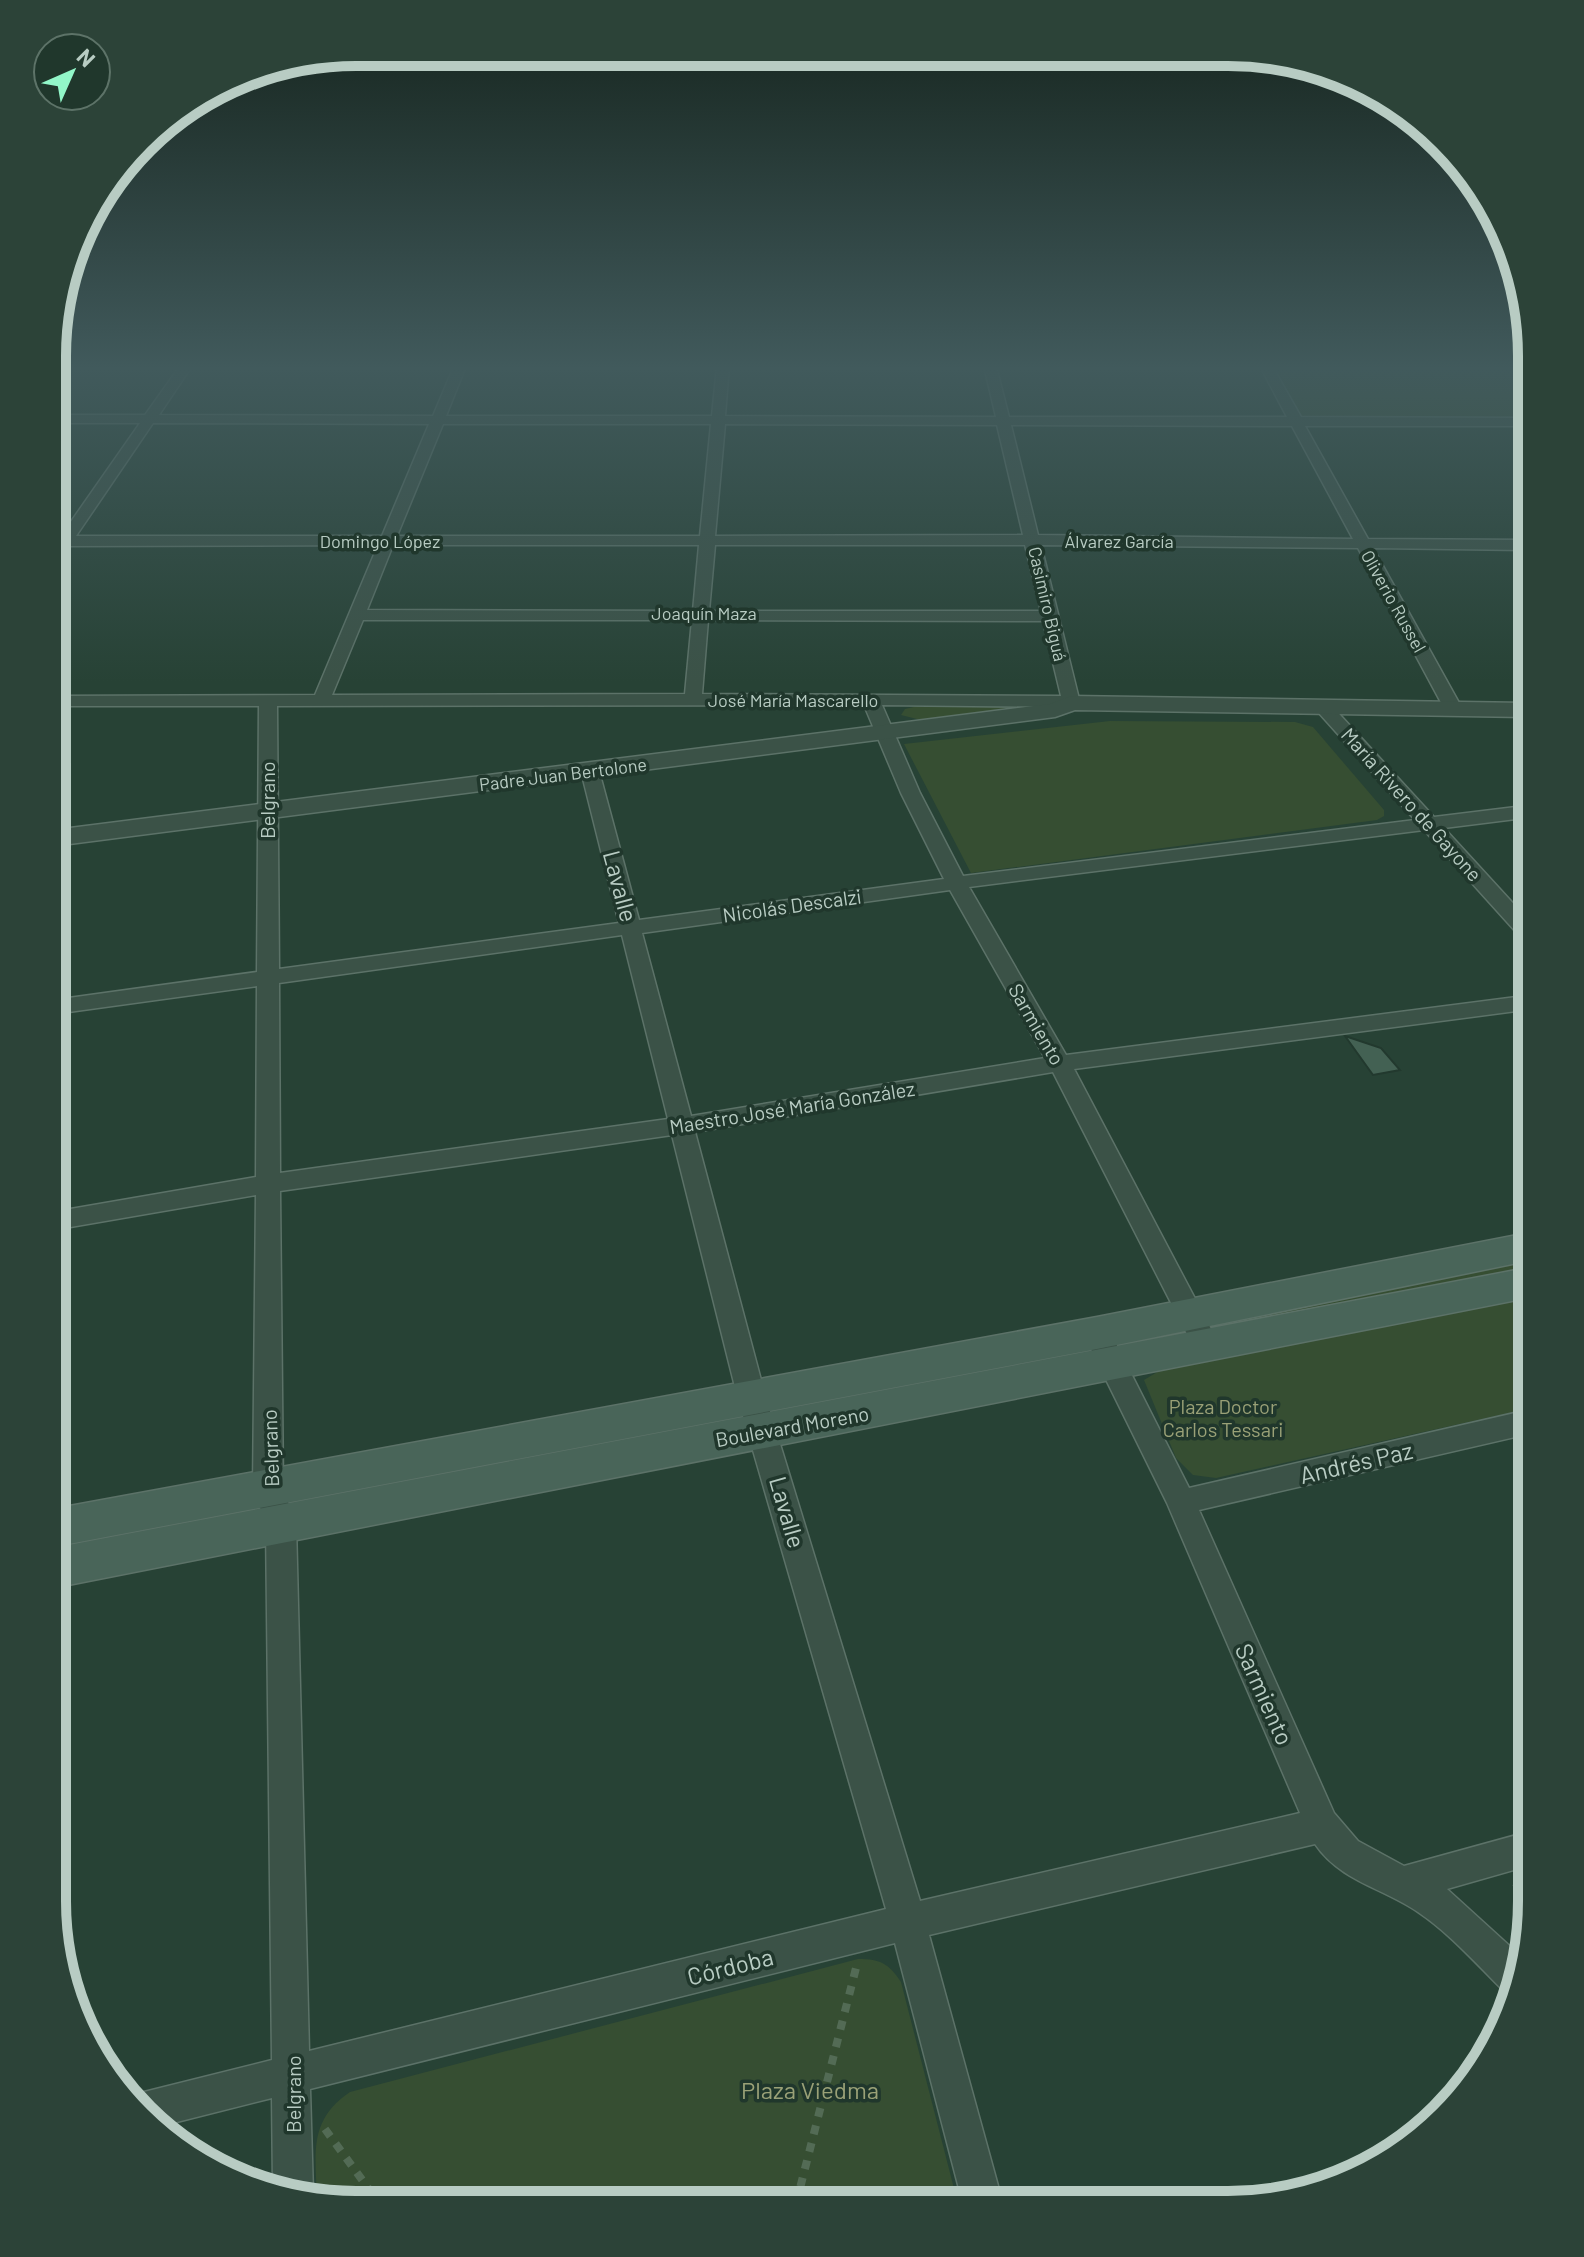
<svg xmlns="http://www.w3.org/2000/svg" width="1584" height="2257" font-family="Barlow,sans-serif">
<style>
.green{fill:#364e32}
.building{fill:#436153;stroke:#22392e;stroke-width:2}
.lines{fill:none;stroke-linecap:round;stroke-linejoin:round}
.minor-casing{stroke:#5c7268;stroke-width:3}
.tertiary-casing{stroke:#5c7268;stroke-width:3}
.secondary-casing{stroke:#5c7268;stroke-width:3}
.path{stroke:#536b55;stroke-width:8;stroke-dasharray:9 9;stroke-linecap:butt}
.minor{fill:#3b5247;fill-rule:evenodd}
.tertiary{fill:#3b5247;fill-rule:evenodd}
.secondary{fill:#496559;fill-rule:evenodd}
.labels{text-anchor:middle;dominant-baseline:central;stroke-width:7;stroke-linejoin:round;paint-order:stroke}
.far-street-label{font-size:18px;fill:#b8ccc3;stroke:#20372c}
.street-label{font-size:20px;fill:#b8ccc3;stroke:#20372c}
.park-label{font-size:20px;fill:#9aa177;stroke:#20372c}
.near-street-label{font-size:24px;fill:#b8ccc3;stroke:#20372c}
.near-park-label{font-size:24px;fill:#9aa177;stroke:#20372c}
.rim{fill:none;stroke:#b8ccc3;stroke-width:10}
</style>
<rect width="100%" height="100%" fill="#274235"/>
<g class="green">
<path d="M1268,366H1517L1532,385V417L1305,418L1295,414Z"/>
<path d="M1016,705L1022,706L925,721L901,715L905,709L918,706Z"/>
<path d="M1110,721L1295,722L1313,727L1384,810V816L1377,820L971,873L904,744Z"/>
<path d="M1532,1258V1271L1238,1328L1231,1316Z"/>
<path d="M1532,1297V1408L1216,1478L1193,1475L1176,1458L1144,1380L1159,1371Z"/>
<path d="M858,1959C881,1959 889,1964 901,1982L958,2204L317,2202C316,2155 307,2121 350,2092Z"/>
</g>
<path class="building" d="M1345,1036L1381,1048L1400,1070L1373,1075Z"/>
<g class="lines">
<defs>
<path id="minor" d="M180,366H192L159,415L433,416L454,366H466L446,416H712L717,366H729L725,416L996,417L984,366H996L1009,417H1287L1260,366H1272L1301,417L1532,418V426H1305L1368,539L1532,540V550L1373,548L1463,710L1460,714H1448L1445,710L1358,548L1041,545L1080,703L1077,707L882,705L920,793L963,876L1415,820L1318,712L1315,708L1324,703L1330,704L1434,817L1532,805V817L1444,828L1532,924V943L1525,942L1424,830L969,887L1066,1055L1532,995V1009L1074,1069L1211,1329L1208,1336L1198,1340L1188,1336L1053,1072L695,1132L765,1395L920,1901L1300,1813L1167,1503L1083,1333L1087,1326L1097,1322L1107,1326L1189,1488L1532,1409V1433L1199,1510L1334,1813L1358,1841L1404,1866L1531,1831V1865L1447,1889L1524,1959L1516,1997L1506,1993C1478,1966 1451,1934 1418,1912C1383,1888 1340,1881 1315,1844L929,1935L1003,2204H963L895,1943L310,2089L313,2193L310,2200L273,2186L272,2098L157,2127L127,2101L140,2093L272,2060L266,1524L253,1488L256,1195L53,1230V1212L256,1177L257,986L54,1014V1000L257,972L259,706H54V696L315,695L378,545L70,546L63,555L54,556V536H61L140,423H54L55,415H145ZM153,423L429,424L382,536H76ZM443,424H711L700,536H397ZM725,424L997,425L1023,535L715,536ZM1011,425L1292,426L1353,539L1038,535ZM393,545H699L693,611L367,610ZM715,545H1025L1041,611H709ZM363,620H692L685,694L332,695ZM708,620L1043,621L1061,696L702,694ZM864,705L901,793L944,879L639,920L599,771L590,765L581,771L619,923L279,969L277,706ZM950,890L1045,1058L691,1116L642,933ZM622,935L668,1119L280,1173L279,983ZM672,1135L737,1395L886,1909L309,2051L296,1524L283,1488L280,1191Z"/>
<path id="tertiary" d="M1071,696L1532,703V717L1075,710L1055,717L54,846V830L1050,704Z"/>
<g id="secondary">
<path d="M1522,366H1532V373L1525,371Z"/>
<path d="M1532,1232V1260L1097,1349L53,1547V1509L1097,1317Z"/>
<path d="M1532,1267V1297L53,1588V1548Z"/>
</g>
</defs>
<use href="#minor" class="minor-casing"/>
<use href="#tertiary" class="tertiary-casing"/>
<use href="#secondary" class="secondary-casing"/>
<g class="path">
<path d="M1514,1882L1531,1889"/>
<path d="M325,2129L379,2203"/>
<path d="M796,2204L857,1964"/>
</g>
<use href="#minor" class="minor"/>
<use href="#tertiary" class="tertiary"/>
<use href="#secondary" class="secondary"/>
</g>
<linearGradient id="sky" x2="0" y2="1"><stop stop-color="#15241d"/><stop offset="0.54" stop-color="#415a5c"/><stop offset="1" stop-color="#415a5c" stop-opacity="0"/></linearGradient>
<rect width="1584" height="682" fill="url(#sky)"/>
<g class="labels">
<g class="far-street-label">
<text x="380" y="541">Domingo López</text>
<text x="1119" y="541">Álvarez García</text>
<text transform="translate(1394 601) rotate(61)">Oliverio Russel</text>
<text transform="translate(1048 604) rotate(77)">Casimiro Biguá</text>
<text x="704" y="613">Joaquín Maza</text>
<text x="793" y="700">José María Mascarello</text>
<text transform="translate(563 774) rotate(-7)">Padre Juan Bertolone</text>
</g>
<g class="street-label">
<text transform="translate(267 800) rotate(-90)">Belgrano</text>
<text transform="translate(1412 804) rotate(48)">María Rivero de Gayone</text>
<text transform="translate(792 905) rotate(-8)">Nicolás Descalzi</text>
<text transform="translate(1037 1024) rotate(60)">Sarmiento</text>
<text transform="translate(792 1107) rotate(-9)">Maestro José María González</text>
<text transform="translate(792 1426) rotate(-10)">Boulevard Moreno</text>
<text transform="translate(270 1448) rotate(-92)">Belgrano</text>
<text transform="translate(293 2094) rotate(-90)">Belgrano</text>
</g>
<g class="park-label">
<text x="1223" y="1406">Plaza Doctor<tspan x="1223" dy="23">Carlos Tessari</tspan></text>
</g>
<g class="near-street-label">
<text transform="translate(621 886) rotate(75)">Lavalle</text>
<text transform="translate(1356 1462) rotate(-13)">Andrés Paz</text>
<text transform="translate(788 1512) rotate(74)">Lavalle</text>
<text transform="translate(1265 1694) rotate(66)">Sarmiento</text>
<text transform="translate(730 1966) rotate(-14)">Córdoba</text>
</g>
<g class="near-park-label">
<text x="810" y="2089">Plaza Viedma</text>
</g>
</g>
<path d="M0 0H1584V2257H0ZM356 66H1228A290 290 0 0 1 1518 356V1901A290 290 0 0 1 1228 2191H356A290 290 0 0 1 66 1901V356A290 290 0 0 1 356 66Z" fill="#2c4338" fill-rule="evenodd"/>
<path class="rim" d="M356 66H1228A290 290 0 0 1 1518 356V1901A290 290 0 0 1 1228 2191H356A290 290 0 0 1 66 1901V356A290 290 0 0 1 356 66Z"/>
<g transform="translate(72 72) rotate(45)"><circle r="38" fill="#20372c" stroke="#5d7368" stroke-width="2"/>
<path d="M0-6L14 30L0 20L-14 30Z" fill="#92f7c9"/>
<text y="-12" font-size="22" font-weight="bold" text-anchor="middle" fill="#b8ccc3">N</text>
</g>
</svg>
